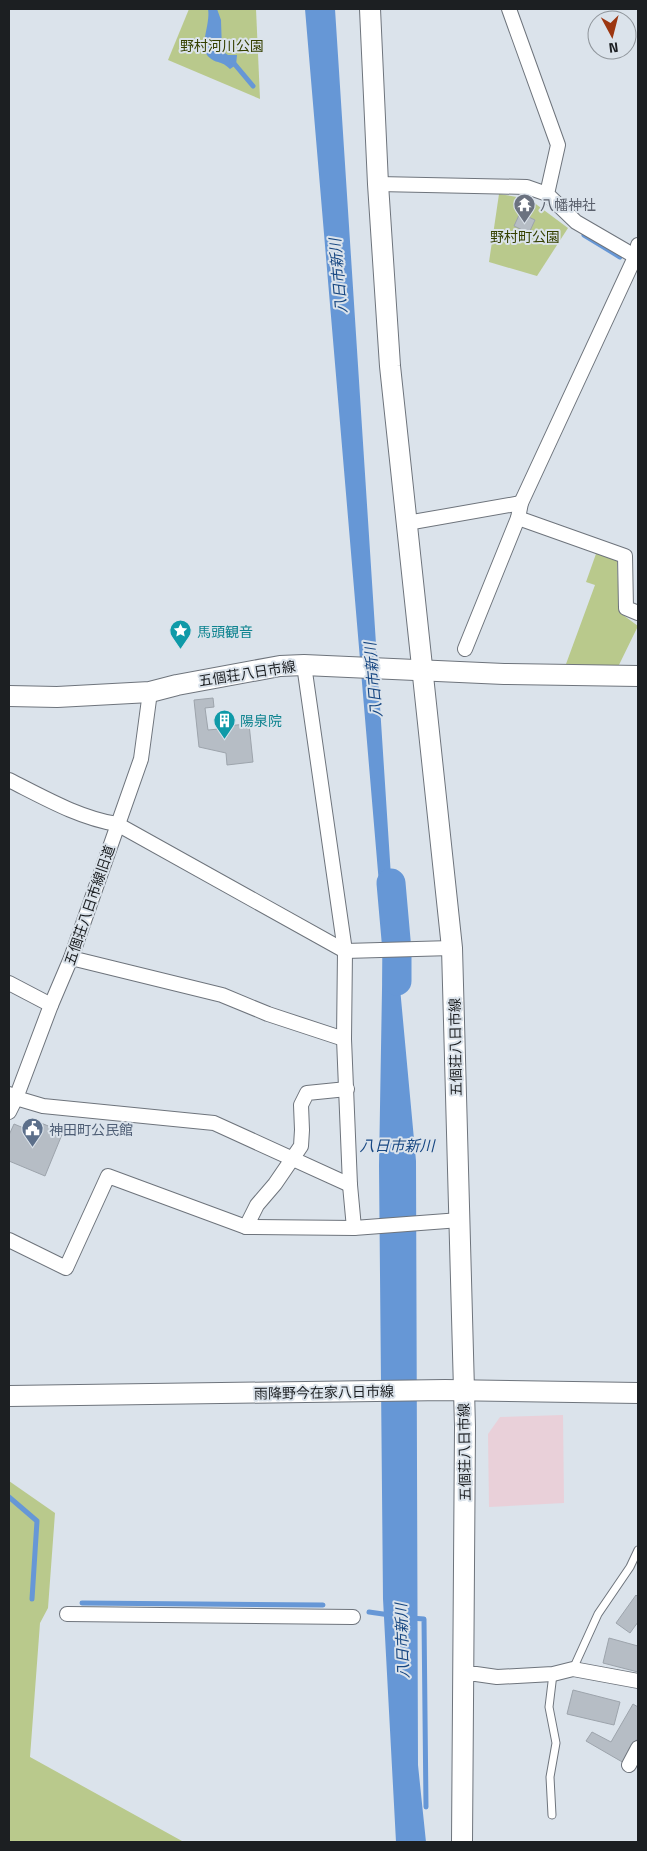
<svg xmlns="http://www.w3.org/2000/svg" width="647" height="1851" font-family="'Titillium Web','Noto Sans JP',sans-serif">
<style>
.commercial{fill:#e9d0d9}
.green{fill:#b9c98c}
.water{fill:#6697d6}
.lines{fill:none;stroke-linecap:round;stroke-linejoin:round}
.stream{stroke:#6697d6;stroke-width:5}
.river{stroke:#6697d6;stroke-width:29}
.building{fill:#b6bdc5;stroke:#9da4ac}
.lane-casing{stroke:#6e747c;stroke-width:9}
.street-casing{stroke:#6e747c;stroke-width:16}
.secondary-casing{stroke:#6e747c;stroke-width:22}
.lane{stroke:#fff;stroke-width:7}
.street{stroke:#fff;stroke-width:14}
.secondary{stroke:#fff;stroke-width:20}
.labels{text-anchor:middle;dominant-baseline:central;stroke-width:4;stroke-linejoin:round;paint-order:stroke}
.park-label{font-size:14px;fill:#354000;stroke:#dbe3eb}
.worship-label{font-size:14px;fill:#5b616d;stroke:#dbe3eb;text-anchor:start}
.culture-label{font-size:14px;fill:#0d838f;stroke:#dbe3eb;text-anchor:start}
.street-label{font-size:14px;fill:#1c1f22;stroke:#dbe3eb}
.service-label{font-size:14px;fill:#4e5e75;stroke:#dbe3eb;text-anchor:start}
.water-label{font-size:15px;font-style:italic;fill:#174782;stroke:#dbe3eb}
</style>
<rect width="100%" height="100%" fill="#dbe3eb"/>
<path class="commercial" d="M563,1415L564,1503L489,1507L488,1434L500,1417Z"/>
<g class="green">
<path d="M189,9H256L260,99L168,60Z"/>
<path d="M499,194L529,199L568,228L537,276L489,262Z"/>
<path d="M597,551L617,559L619,612L638,626L617,669L566,664L595,585L586,582Z"/>
<path d="M9,1481L55,1513L48,1608L40,1623L30,1757L182,1841L189,1842H9Z"/>
</g>
<g class="water">
<path d="M208,9H217L221,20L222,51L228,55H237L236,65L230,69C221,60 217,64 210,58C197,48 211,25 208,9Z"/>
<path d="M305,9H335L394,923L416,1161L418,1765L426,1842H396L383,1599L379,1166L383,931Z"/>
</g>
<g class="lines">
<g class="stream">
<path d="M232,61L253,86"/>
<path d="M584,235L620,257"/>
<path d="M9,1497L37,1521L32,1599"/>
<path d="M82,1603L323,1605"/>
<path d="M369,1612L390,1615"/>
<path d="M411,1618L424,1619L426,1807"/>
</g>
<path class="river" d="M391,883L397,951V981"/>
</g>
<g class="building">
<path d="M520,213L535,220L529,233L514,226Z"/>
<path d="M213,698L214,707L205,708L208,730L219,729L224,731V726L249,724L253,762L227,765L226,753L199,747L194,700Z"/>
<path d="M36,1121L63,1132L45,1176L9,1161V1135L14,1124L31,1131Z"/>
<path d="M636,1595L638,1597V1622L630,1633L616,1623Z"/>
<path d="M609,1638L638,1646V1672L603,1663Z"/>
<path d="M573,1690L620,1702L614,1725L567,1714Z"/>
<path d="M633,1704L638,1707V1738L624,1763L586,1741L592,1732L611,1742Z"/>
</g>
<g class="lines">
<defs>
<g id="lane">
<path d="M573,1669L598,1614L630,1567L638,1550"/>
<path d="M552,1815L550,1777L556,1743L549,1707L553,1674"/>
</g>
<g id="street">
<path d="M509,9L558,145L547,194L576,222L638,258"/>
<path d="M378,184L527,187L547,194"/>
<path d="M518,518L625,556L626,608L638,613"/>
<path d="M407,523L521,503"/>
<path d="M465,649L518,518L521,503L636,255L638,245"/>
<path d="M304,665L345,951L344,1039L350,1185L354,1228"/>
<path d="M9,780C43,797 79,818 117,824L345,951L452,948"/>
<path d="M71,958L222,995L268,1014L344,1039"/>
<path d="M9,983L51,1005"/>
<path d="M9,1094L16,1098L43,1106L214,1123L350,1185"/>
<path d="M9,1112L16,1098L51,1005L71,958L141,759L150,692"/>
<path d="M246,1227L257,1205L275,1184L301,1146L302,1130L301,1105L307,1093L347,1089"/>
<path d="M9,1240L66,1268L108,1176L246,1227L354,1228L460,1220"/>
<path d="M67,1614L353,1617"/>
<path d="M463,1674H476L497,1677L553,1674L573,1669L638,1681"/>
<path d="M629,1765L638,1748"/>
</g>
<g id="secondary">
<path d="M370,9L378,184L390,366L452,948L465,1427L462,1842"/>
<path d="M9,696L57,697L150,692L177,685L280,666L304,665L504,674L638,676"/>
<path d="M9,1396L445,1390L638,1393"/>
</g>
</defs>
<use href="#lane" class="lane-casing"/>
<use href="#street" class="street-casing"/>
<use href="#secondary" class="secondary-casing"/>
<use href="#lane" class="lane"/>
<use href="#street" class="street"/>
<use href="#secondary" class="secondary"/>
</g>
<defs>
<symbol id="temple-pin" viewBox="-11 -11 22 30"><path d="M0 17L-7.5 6A9.5 9.5 0 1 1 7.5 6Z" fill="#6b7280" stroke="#dbe3eb"/><path d="M0-6L5-2H3V0L6.5 2.5H4V6H1.5V3h-3V6H-4V2.5H-6.5L-3 0V-2H-5Z" fill="#fff"/></symbol>
<symbol id="sight-pin" viewBox="-11 -11 22 30"><path d="M0 17L-7.5 6A9.5 9.5 0 1 1 7.5 6Z" fill="#0f9aa8" stroke="#dbe3eb"/><path d="M0-6L1.8-2.2L6-1.7L2.9 1.2L3.7 5.4L0 3.3L-3.7 5.4L-2.9 1.2L-6-1.7L-1.8-2.2Z" fill="#fff"/></symbol>
<symbol id="building-pin" viewBox="-11 -11 22 30"><path d="M0 17L-7.5 6A9.5 9.5 0 1 1 7.5 6Z" fill="#0f9aa8" stroke="#dbe3eb"/><path d="M-4-6H4V6H1V3H-1V6H-4ZM-2.5-4.3h1.7v1.8h-1.7ZM.8-4.3h1.7v1.8H.8ZM-2.5-1h1.7V.8h-1.7ZM.8-1h1.7V.8H.8Z" fill="#fff"/></symbol>
<symbol id="civic-pin" viewBox="-11 -11 22 30"><path d="M0 17L-7.5 6A9.5 9.5 0 1 1 7.5 6Z" fill="#5c6f8a" stroke="#dbe3eb"/><path d="M-.6-6.5H3V-4.5H.6V-3L4-1V1h2V6H-6V1h2V-1L-.6-3ZM-1.2 2.5V6h2.4V2.5Z" fill="#fff"/></symbol>
</defs>
<g fill-rule="evenodd">
<use href="#temple-pin" x="512" y="192" width="25" height="34"/>
<use href="#sight-pin" x="168" y="618" width="25" height="34"/>
<use href="#building-pin" x="212" y="708" width="25" height="34"/>
<use href="#civic-pin" x="20" y="1116" width="25" height="34"/>
</g>
<g class="labels">
<g class="park-label">
<text x="222" y="45">野村河川公園</text>
<text x="525" y="236">野村町公園</text>
</g>
<g class="worship-label">
<text x="540" y="204">八幡神社</text>
</g>
<g class="culture-label">
<text x="197" y="631">馬頭観音</text>
<text x="240" y="720">陽泉院</text>
</g>
<g class="street-label">
<text transform="translate(247 673) rotate(-9)">五個荘八日市線</text>
<text transform="translate(89 905) rotate(-71)">五個荘八日市線旧道</text>
<text transform="translate(455 1047) rotate(-91)">五個荘八日市線</text>
<text transform="translate(324 1392) rotate(-1)">雨降野今在家八日市線</text>
<text transform="translate(464 1452) rotate(-91)">五個荘八日市線</text>
</g>
<g class="service-label">
<text x="49" y="1129">神田町公民館</text>
</g>
<g class="water-label">
<text transform="translate(338 276) rotate(-95)">八日市新川</text>
<text transform="translate(373 680) rotate(-95)">八日市新川</text>
<text x="397" y="1145">八日市新川</text>
<text transform="translate(402 1641) rotate(-92)">八日市新川</text>
</g>
</g>
<rect width="647" height="1851" fill="none" stroke="#1c1f22" stroke-width="20"/>
<g transform="translate(612 35) rotate(173)"><circle r="24" fill="#dbe3eb" stroke="#8f959b"/>
<path d="M0-4L9 19L0 12L-9 19Z" fill="#9c3610"/>
<text y="-8" font-size="14" font-weight="bold" text-anchor="middle" fill="#1c1f22">N</text>
</g>
</svg>
